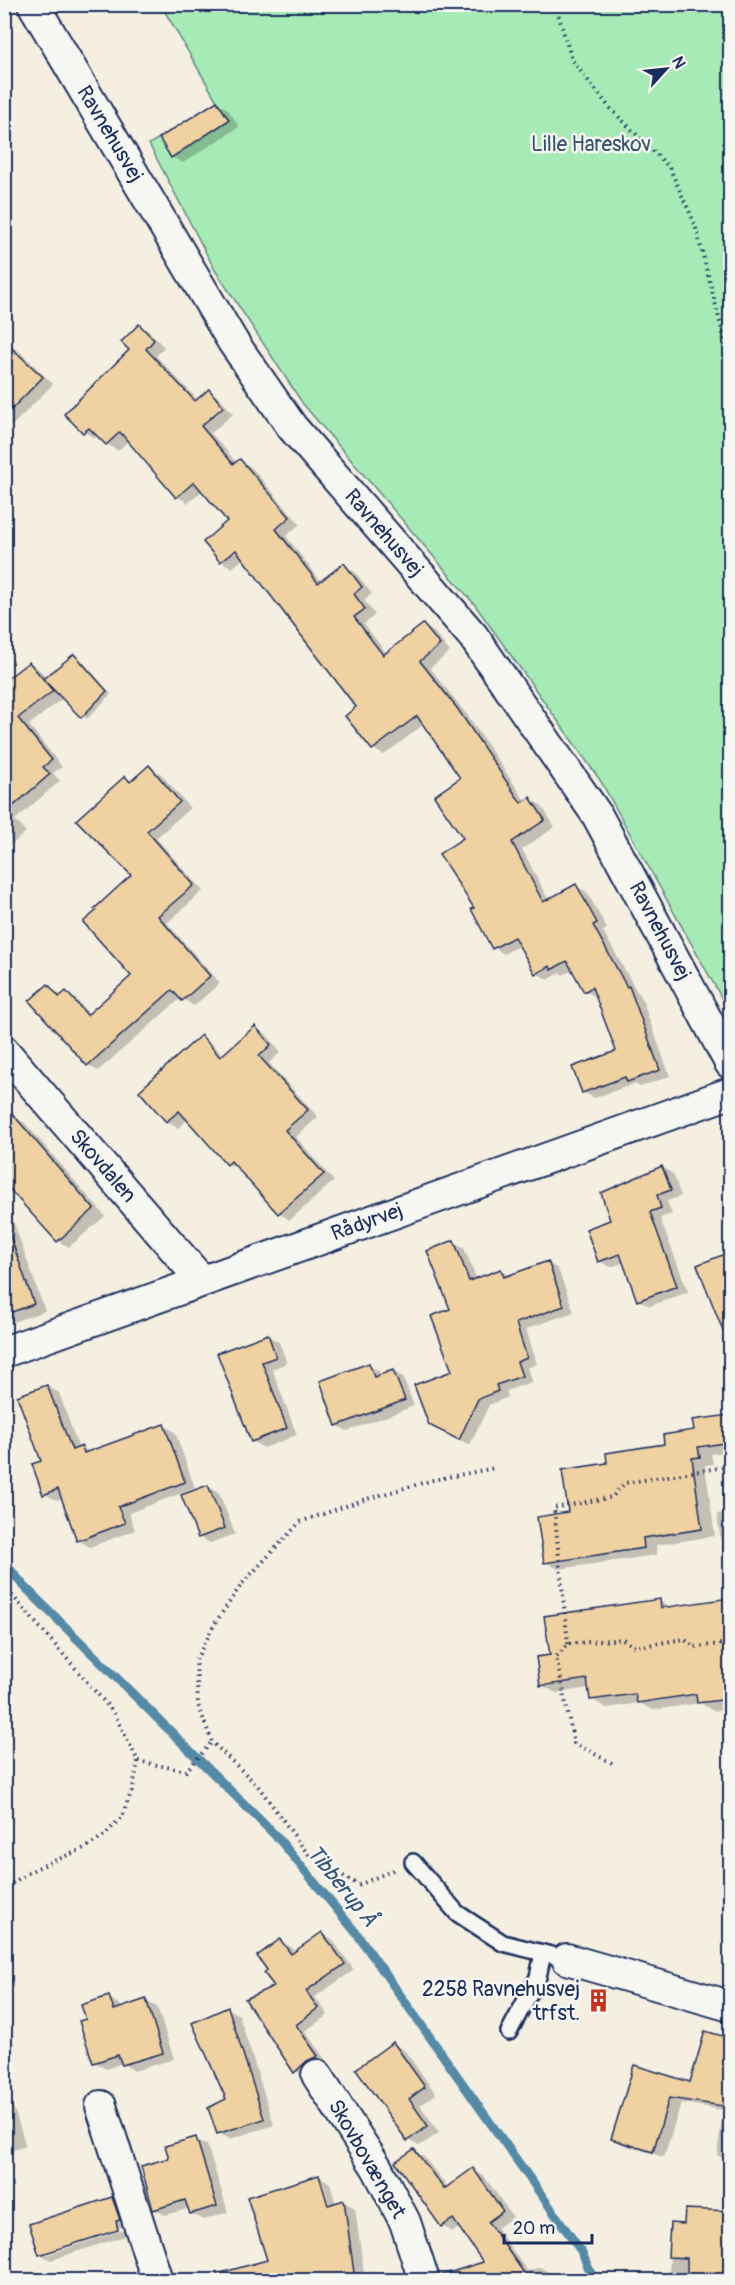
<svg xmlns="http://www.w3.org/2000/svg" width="735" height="2285" font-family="Pangolin,sans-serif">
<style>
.green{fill:#a6eab5;stroke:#608c8a;stroke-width:1.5}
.shadow{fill:#0003;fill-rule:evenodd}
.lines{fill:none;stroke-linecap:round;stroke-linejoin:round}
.stream{stroke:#548aa7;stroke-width:9}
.building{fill:#f0d1a2;stroke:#1b2f5e;stroke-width:1.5}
.lane-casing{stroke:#1b2f5e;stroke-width:20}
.street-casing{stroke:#1b2f5e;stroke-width:34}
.path{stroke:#1b2f5e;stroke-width:4;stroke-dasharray:1.5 4.5;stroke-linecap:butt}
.lane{stroke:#f6f6f2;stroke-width:15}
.street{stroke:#f6f6f2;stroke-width:30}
.labels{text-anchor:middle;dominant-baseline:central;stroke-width:5;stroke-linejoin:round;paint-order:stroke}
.street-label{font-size:21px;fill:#1b2f5e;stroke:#f6f6f2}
.park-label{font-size:21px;fill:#37546f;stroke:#f6f6f2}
.poi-label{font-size:21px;fill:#1b2f5e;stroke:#f6f6f2;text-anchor:end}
.water-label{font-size:22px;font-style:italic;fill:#33557c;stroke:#f6f6f2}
</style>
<rect width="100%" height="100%" fill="#f5efe2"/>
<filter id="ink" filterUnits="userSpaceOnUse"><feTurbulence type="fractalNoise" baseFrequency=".0167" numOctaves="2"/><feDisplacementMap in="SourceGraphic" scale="12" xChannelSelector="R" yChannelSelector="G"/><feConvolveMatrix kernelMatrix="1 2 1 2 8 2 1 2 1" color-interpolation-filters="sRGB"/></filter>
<g filter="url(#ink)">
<path class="green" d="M161,5H730V1013L600,780L475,605L303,404L215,270L149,144L218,103Z"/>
<g class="shadow">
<path d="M217,103L228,109L239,127L183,163L172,157Z"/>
<path d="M139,326L150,332L164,347L156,356L198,400L209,391L220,398L233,414L211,433L237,463L240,461L251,467L300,524L286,536L321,582L344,565L355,572L372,594L364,600L375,615L364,624L387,654L423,625L434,632L450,652L430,668L468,716L526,802L530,799L541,805L555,827L522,849L549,901L576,886L587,892L607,929L603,931L637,992L640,994L670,1076L640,1087L634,1084L594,1098L583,1092L618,1052L596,997L585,991L573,970L563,975L560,973L548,980L537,973L520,945L504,954L493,947L477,908L465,839L463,778L424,724L384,755L373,749L358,708L244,558L232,568L221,561L205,542L229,521L203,490L188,503L177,496L129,440L118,451L107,444L98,435L95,438L84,432L132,350Z"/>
<path d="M4,342L20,352L53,384L4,434Z"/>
<path d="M74,655L80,658L111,694L87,719L63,698L29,725L62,767L53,773L60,781L15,820L26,832L4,851V683L29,663L40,670L47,678Z"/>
<path d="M149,767L160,773L190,808L156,838L203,891L167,923L220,983L194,1006L181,998L98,1071L88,1065L48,986L62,996L66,993L76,999L90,1015L134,976L133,876L125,778L132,782Z"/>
<path d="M255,1028L266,1034L281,1052L269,1063L318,1117L296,1137L334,1181L290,1220L279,1213L240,1169L228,1164L188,1119L179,1128L167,1121L141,1091L201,1037L212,1044L223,1056Z"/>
<path d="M4,1111L25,1123L105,1216L69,1247L58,1241Z"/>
<path d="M662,1167L673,1174L681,1196L667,1201L672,1214L660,1218L688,1292L650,1306L638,1300L625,1262L611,1267L599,1261Z"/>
<path d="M5,1198L45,1311L4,1325V1258Z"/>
<path d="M454,1242L464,1248L477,1280L501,1271L511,1276L548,1263L558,1269L574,1312L526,1329L537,1364L527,1368L532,1382L506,1391L508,1397L489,1405L470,1445L441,1431L454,1372L452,1310Z"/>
<path d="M730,1253V1335L725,1332L699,1266Z"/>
<path d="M268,1336L279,1342L287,1363L272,1369L297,1435L264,1448L252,1441L219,1354Z"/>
<path d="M368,1365L379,1371L381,1376L393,1372L403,1377L414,1406L347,1431L337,1425Z"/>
<path d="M47,1386L59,1393L79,1449L82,1448L90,1452L164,1425L175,1432L195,1488L129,1513L135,1530L90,1547L78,1540L63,1498L56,1500L45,1494L43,1462Z"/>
<path d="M730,1416V1451L711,1454L713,1464L705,1465L715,1536L656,1545L657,1555L558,1569L545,1562L570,1513L609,1464L666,1446L696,1432L694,1421Z"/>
<path d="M208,1486L219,1493L235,1534L210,1543L199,1537Z"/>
<path d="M730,1512V1709L713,1711L700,1703L653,1710L639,1703L606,1708L591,1699L590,1688L556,1693L542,1685L552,1657L659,1601L672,1608L729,1599L717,1514Z"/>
<path d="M322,1933L332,1939L354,1970L315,1997L328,2015L305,2031L327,2062L318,2066L306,2077L296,2071L276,1987L280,1941L291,1947L295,1953Z"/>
<path d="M109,1998L120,2005L122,2009L146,2001L157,2007L174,2059L134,2071L122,2063L106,2069L94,2062L87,2020Z"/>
<path d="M228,2009L239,2015L274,2125L230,2139L218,2133L228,2100Z"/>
<path d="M706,2033L730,2040V2162L717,2155L723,2110L681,2103L664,2157L624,2145L613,2139L635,2067L691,2084Z"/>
<path d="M394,2044L405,2051L436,2094L420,2105L439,2133L419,2146L408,2140Z"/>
<path d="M8,2103L13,2106L26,2146L5,2153L4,2104Z"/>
<path d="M195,2139L207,2145L228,2212L203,2220L191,2213L190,2208L165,2215L154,2209L171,2159Z"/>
<path d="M414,2150L424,2157L448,2188L473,2170L484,2176L513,2217L497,2228L527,2271L540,2267L550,2273L552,2280H445L443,2276L485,2263L461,2227L453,2232L442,2226Z"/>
<path d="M319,2176L330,2183L336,2204L344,2202L355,2208L365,2280H263L258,2264L268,2261ZM320,2183H323L332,2212L329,2213Z"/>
<path d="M112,2199L123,2205L125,2226L46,2251V2255L126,2229L128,2235L51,2260L40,2254Z"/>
<path d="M686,2211L730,2213V2280H669L671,2225L685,2226Z"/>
</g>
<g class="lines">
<path class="stream" d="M4,1562L25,1587L278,1838L357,1934L581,2251L594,2280"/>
</g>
<g class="building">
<path d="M217,101L229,120L171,158L159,138Z"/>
<path d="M139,324L154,340L146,349L195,401L209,389L223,407L201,426L233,464L240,459L290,517L276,529L318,583L344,563L362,587L354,594L365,609L354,617L383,655L423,624L440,645L420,661L457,708L521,803L530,797L545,820L512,842L543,902L576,884L597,923L593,925L627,987L629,986L660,1070L627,1082L625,1077L582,1093L572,1067L616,1051L592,987L584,992L567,961L551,970L550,966L535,974L514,937L492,949L471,909L474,908L439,854L463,838L434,796L460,778L417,716L372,750L345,716L356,707L236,550L220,562L203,542L227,521L194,482L176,498L120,432L106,445L89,428L83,433L64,414L129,350L121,342Z"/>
<path d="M4,341L43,377L4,417Z"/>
<path d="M74,654L107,691L81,718L43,679Z"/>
<path d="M29,662L53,691L18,718L52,760L43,767L50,774L4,814V681Z"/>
<path d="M149,765L180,802L147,831L194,885L158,916L210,976L182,1001L172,990L87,1066L29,1001L48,984L59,997L66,991L87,1015L131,976L83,922L96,911L94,909L131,875L76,820L125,776L130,782Z"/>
<path d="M255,1026L271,1045L259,1056L308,1110L285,1130L324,1174L278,1214L231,1161L227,1165L179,1111L166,1122L139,1091L201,1035L220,1057Z"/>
<path d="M4,1104L94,1209L57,1242L4,1183Z"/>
<path d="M662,1166L671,1190L657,1195L661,1208L650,1212L677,1286L637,1301L620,1254L598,1262L586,1229L610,1220L601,1193Z"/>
<path d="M8,1230L34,1304L4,1315V1231Z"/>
<path d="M454,1240L469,1281L501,1269L504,1277L548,1261L564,1306L516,1323L527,1358L517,1362L522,1376L496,1385L498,1391L478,1399L459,1440L429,1425L414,1385L452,1371L431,1316L450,1309L427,1251Z"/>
<path d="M730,1252V1346H729L697,1265Z"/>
<path d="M268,1334L276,1357L262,1362L287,1428L251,1442L217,1353Z"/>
<path d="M369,1363L374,1377L393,1370L405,1400L336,1426L320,1381Z"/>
<path d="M47,1385L72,1450L82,1446L84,1453L164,1424L185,1482L118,1507L125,1523L77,1541L58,1489L43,1495L32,1464L41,1461L17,1396Z"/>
<path d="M730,1415V1442L698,1447L700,1457L692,1458L702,1529L643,1538L644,1548L544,1563L537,1517L568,1512L562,1470L607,1463L606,1453L664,1444L663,1435L694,1430L692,1420Z"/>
<path d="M208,1485L225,1528L198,1538L181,1495Z"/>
<path d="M730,1598V1699L697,1703L696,1694L637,1703L635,1694L590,1700L587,1679L540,1686L536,1657L550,1655L544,1616L660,1599L661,1608Z"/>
<path d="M322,1932L345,1964L306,1991L318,2008L296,2025L318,2056L307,2061L294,2073L245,1999L274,1986L264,1973L267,1970L257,1956L280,1939L291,1954Z"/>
<path d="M109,1996L114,2010L146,1999L163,2053L122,2065L118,2055L93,2063L79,2021L86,2019L81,2005Z"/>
<path d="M228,2007L264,2119L217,2134L208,2108L226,2099L192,2023Z"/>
<path d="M705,2031L730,2038V2107L669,2098L653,2152L611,2139L634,2065L690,2082Z"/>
<path d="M393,2042L425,2087L409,2099L428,2126L407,2141L356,2069Z"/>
<path d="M196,2137L217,2206L190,2214L185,2200L153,2210L141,2166L169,2158L165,2146Z"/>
<path d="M414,2149L444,2189L473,2168L503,2211L488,2222L529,2280H443L442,2275L483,2262L453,2219L441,2227L395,2162Z"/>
<path d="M319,2175L328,2205L344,2200L355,2280H218L217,2274L267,2260L247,2197Z"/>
<path d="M112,2197L120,2220L116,2221L118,2230L39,2255L29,2224Z"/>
<path d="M685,2209L730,2211V2280H687V2258L668,2257L670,2223L684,2224Z"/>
</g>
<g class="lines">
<defs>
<g id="lane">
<path d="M413,1862L457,1913L503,1943L567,1959"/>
<path d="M509,2032L538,1977L543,1953"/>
</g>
<g id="street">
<path d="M33,4L233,342L292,427L473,636L597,815L730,1063"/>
<path d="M4,1051L202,1281"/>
<path d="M4,1352L730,1093"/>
<path d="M567,1959L730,2006"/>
<path d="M317,2075L377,2168L405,2222L424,2280"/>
<path d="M101,2106L157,2280"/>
</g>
</defs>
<use href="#lane" class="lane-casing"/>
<use href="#street" class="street-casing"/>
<g class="path">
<path d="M555,4L572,60L609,107L669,167L695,224L730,361"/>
<path d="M4,1586L114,1713L138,1761L133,1788L122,1816L106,1834L87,1847L35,1869L4,1888"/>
<path d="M568,1644L554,1508L612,1497L625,1483L730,1466"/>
<path d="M138,1761L186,1771L212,1742"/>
<path d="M612,1763L574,1743L556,1657L568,1644L623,1639L635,1647L684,1639L694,1647L730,1643"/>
<path d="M393,1870L359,1885L310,1857L258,1786L212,1742L198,1705L196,1660L215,1623L242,1584L300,1522L363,1500L433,1480L495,1468"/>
</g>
<use href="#lane" class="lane"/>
<use href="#street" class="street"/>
</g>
</g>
<defs>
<symbol id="building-bare" viewBox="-9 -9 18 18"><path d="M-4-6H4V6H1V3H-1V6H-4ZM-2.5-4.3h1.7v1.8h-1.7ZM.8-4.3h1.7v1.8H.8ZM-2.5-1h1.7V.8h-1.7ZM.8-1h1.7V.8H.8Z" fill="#c8321e" stroke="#f6f6f2" stroke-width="2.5" paint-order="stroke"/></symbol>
</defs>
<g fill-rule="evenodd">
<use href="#building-bare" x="582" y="1984" width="33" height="33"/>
</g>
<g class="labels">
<g class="street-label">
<text transform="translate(110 134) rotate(59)">Ravnehusvej</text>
<text transform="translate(384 533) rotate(49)">Ravnehusvej</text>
<text transform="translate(660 931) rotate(62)">Ravnehusvej</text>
<text transform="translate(103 1166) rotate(49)">Skovdalen</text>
<text transform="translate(367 1222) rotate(-20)">Rådyrvej</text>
<text transform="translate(367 2159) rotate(60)">Skovbovænget</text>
</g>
<g class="park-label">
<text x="591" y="144">Lille Hareskov</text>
</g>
<g class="poi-label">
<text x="580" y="1989">2258 Ravnehusvej<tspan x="580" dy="24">trfst.</tspan></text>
</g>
<g class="water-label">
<text transform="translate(342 1886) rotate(51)">Tibberup Å</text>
</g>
</g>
<rect width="735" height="2285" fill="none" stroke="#f6f6f2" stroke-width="24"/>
<rect x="12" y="12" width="711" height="2261" fill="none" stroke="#1b2f5e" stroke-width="2" filter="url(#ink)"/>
<g transform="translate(666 69) rotate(63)" stroke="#f6f6f2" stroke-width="4.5" paint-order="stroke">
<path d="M0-4.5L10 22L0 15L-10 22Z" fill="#1b2f5e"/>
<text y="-9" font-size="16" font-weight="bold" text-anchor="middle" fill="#1b2f5e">N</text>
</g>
<path d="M504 2234v9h88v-9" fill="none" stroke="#1b2f5e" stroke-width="3"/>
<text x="513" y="2234" font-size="18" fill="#1b2f5e" stroke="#f6f6f2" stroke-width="4.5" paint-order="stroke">20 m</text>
</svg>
